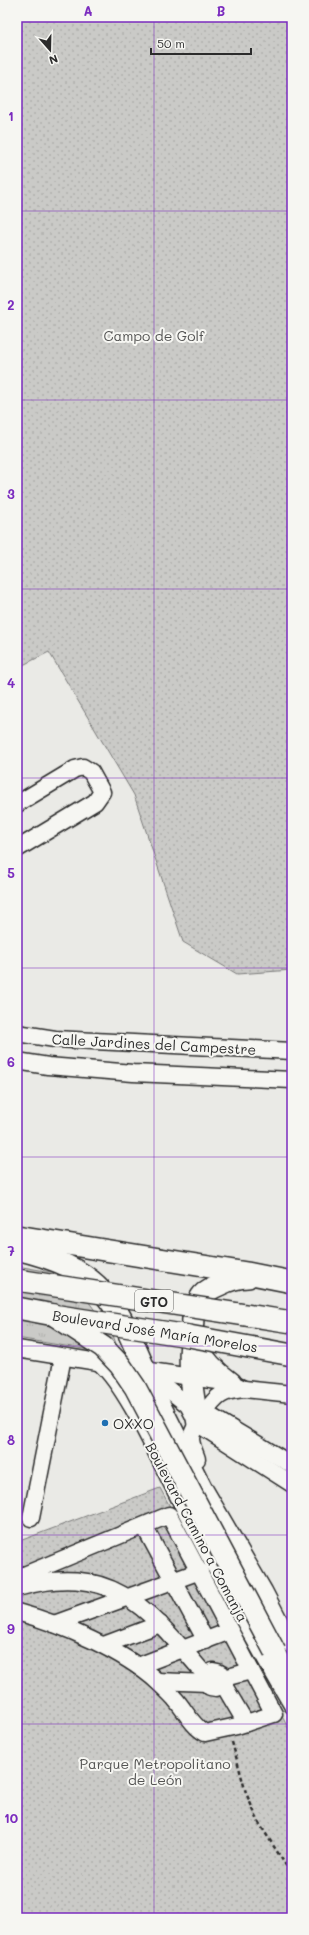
<svg xmlns="http://www.w3.org/2000/svg" width="309" height="1935" font-family="Mali,sans-serif">
<style>
.grass{fill:url(#grass-tufts);stroke:#7a7a79}
.park{fill:url(#park-dots);stroke:#7a7a79}
.lines{fill:none;stroke-linecap:round;stroke-linejoin:round}
.minor-casing{stroke:#2b2b2b;stroke-width:19}
.major-casing{stroke:#2b2b2b;stroke-width:24}
.path{stroke:#2b2b2b;stroke-width:2.5;stroke-dasharray:4 3;stroke-linecap:butt}
.minor{stroke:#f6f6f2;stroke-width:16}
.major{stroke:#f6f6f2;stroke-width:21}
.major-bridge-casing{stroke:#2b2b2b;stroke-width:24;stroke-linecap:butt}
.major-bridge{stroke:#f6f6f2;stroke-width:21}
.grid{fill:none;stroke:#7b2cbf;stroke-width:1;stroke-opacity:0.55}
.poi-dot{fill:#1f6fb2;stroke:#f6f6f2;stroke-width:1.5}
.labels{text-anchor:middle;dominant-baseline:central;stroke-width:4;stroke-linejoin:round;paint-order:stroke}
.shield{fill:#f6f6f2;stroke:#686867;stroke-width:1}
.shield-label{font-size:13px;font-weight:bold;fill:#2b2b2b}
.park-label{font-size:14px;fill:#535352;stroke:#f6f6f2}
.street-label{font-size:14px;fill:#2b2b2b;stroke:#f6f6f2}
.poi-label{font-size:14px;fill:#2b2b2b;stroke:#f6f6f2;text-anchor:start}
.neatline{fill:none;stroke:#7b2cbf;stroke-width:1.5}
.grid-label{font-size:13px;text-anchor:middle;font-weight:bold;fill:#7b2cbf}
</style>
<defs>
<pattern id="grass-tufts" width="24" height="20" patternUnits="userSpaceOnUse"><rect width="24" height="20" fill="#cacac7"/><path d="M3 7l-1-3M5 7V3M7 7l1-3M15 17l-1-3M17 17v-4M19 17l1-3" fill="none" stroke="#aeaeab"/></pattern>
<pattern id="park-dots" width="8" height="8" patternUnits="userSpaceOnUse"><rect width="8" height="8" fill="#cacac7"/><path d="M2 2h.1M6 6h.1" fill="none" stroke="#aeaeab" stroke-width="1.8" stroke-linecap="round"/></pattern>
</defs>
<rect width="100%" height="100%" fill="#eaeae6"/>
<filter id="ink" filterUnits="userSpaceOnUse"><feTurbulence type="fractalNoise" baseFrequency=".025" numOctaves="2"/><feDisplacementMap in="SourceGraphic" scale="8" xChannelSelector="R" yChannelSelector="G"/><feConvolveMatrix kernelMatrix="1 2 1 2 8 2 1 2 1" color-interpolation-filters="sRGB"/></filter>
<g filter="url(#ink)">
<path class="grass" d="M17,1266L69,1275L113,1335L119,1353L114,1354L17,1338Z"/>
<g class="park">
<path d="M17,17H292V970L237,974L183,942L134,795L49,652L17,668Z"/>
<path d="M160,1488L292,1735V1918H17V1542Z"/>
</g>
<g class="lines">
<defs>
<g id="minor">
<path d="M17,804L75,769L83,767L91,772L102,792L95,802L17,849"/>
<path d="M17,1033L55,1039L292,1051"/>
<path d="M17,1061L48,1066L133,1073L292,1080"/>
<path d="M17,1349L110,1364"/>
<path d="M99,1362C128,1388 157,1456 176,1492C213,1564 251,1635 292,1705"/>
<path d="M137,1369L231,1383L244,1389L292,1394"/>
<path d="M145,1370L204,1488L264,1591L292,1645"/>
<path d="M149,1374L188,1405L198,1424L292,1484"/>
<path d="M197,1408L292,1465"/>
<path d="M197,1459C195,1452 191,1446 191,1438C192,1429 212,1400 221,1395C228,1390 236,1390 244,1389"/>
<path d="M31,1518L63,1357"/>
<path d="M144,1526L206,1641"/>
<path d="M17,1578L169,1515L274,1714L237,1726L205,1733C192,1726 185,1710 175,1699C170,1693 164,1688 158,1682C124,1651 62,1624 17,1612"/>
<path d="M17,1588C113,1560 150,1611 207,1677V1683L210,1687L216,1688L223,1684V1675L218,1672L213,1671L207,1677"/>
<path d="M54,1624L200,1571"/>
<path d="M104,1645L160,1624"/>
<path d="M138,1666L230,1631"/>
<path d="M224,1678L251,1671"/>
<path d="M157,1681L207,1683"/>
<path d="M223,1684L246,1723"/>
</g>
<g id="major">
<path d="M17,1236L247,1273L292,1282"/>
<path d="M17,1249C50,1257 86,1269 107,1297C124,1318 134,1346 145,1370"/>
<path d="M17,1308L54,1315"/>
<path d="M192,1334C187,1363 193,1395 198,1424"/>
<path d="M231,1383C217,1373 204,1361 196,1345C190,1331 192,1309 201,1297C205,1291 212,1288 219,1285C227,1281 239,1277 248,1277"/>
<path d="M275,1652L292,1687"/>
</g>
</defs>
<use href="#minor" class="minor-casing"/>
<use href="#major" class="major-casing"/>
<path class="path" d="M232,1742L246,1793L259,1823L292,1875"/>
<use href="#minor" class="minor"/>
<use href="#major" class="major"/>
<defs>
<g id="major-bridge">
<path d="M17,1280L292,1322"/>
<path d="M54,1315L103,1347L120,1365L135,1387L275,1652"/>
<path d="M59,1316L189,1336L292,1355"/>
</g>
</defs>
<use href="#major-bridge" class="major-bridge-casing"/>
<use href="#major-bridge" class="major-bridge"/>
</g>
</g>
<path class="grid" d="M154,17V1918M17,211H292M17,400H292M17,589H292M17,778H292M17,968H292M17,1157H292M17,1346H292M17,1535H292M17,1724H292"/>
<circle class="poi-dot" cx="105" cy="1423" r="4"/>
<g class="labels">
<rect class="shield" x="135" y="1290" width="38" height="22" rx="3"/>
<g class="shield-label">
<text x="154" y="1301">GTO</text>
</g>
<g class="park-label">
<text x="154" y="335">Campo de Golf</text>
<text x="155" y="1763">Parque Metropolitano<tspan x="155" dy="16">de León</tspan></text>
</g>
<g class="street-label">
<text transform="translate(154 1044) rotate(3)">Calle Jardines del Campestre</text>
<text transform="translate(155 1331) rotate(9)">Boulevard José María Morelos</text>
<text transform="translate(197 1532) rotate(62)">Boulevard Camino a Comanja</text>
</g>
<g class="poi-label">
<text x="113" y="1423">OXXO</text>
</g>
</g>
<rect width="309" height="1935" fill="none" stroke="#f6f6f2" stroke-width="44"/>
<g transform="translate(50 50) rotate(160)" stroke="#f6f6f2" stroke-width="3" paint-order="stroke">
<path d="M0-3L7 15L0 10L-7 15Z" fill="#2b2b2b"/>
<text y="-6" font-size="11" font-weight="bold" text-anchor="middle" fill="#2b2b2b">N</text>
</g>
<path d="M151 48v6h100v-6" fill="none" stroke="#2b2b2b" stroke-width="2"/>
<text x="157" y="48" font-size="12" fill="#2b2b2b" stroke="#f6f6f2" stroke-width="3" paint-order="stroke">50 m</text>
<rect x="22" y="22" width="265" height="1891" class="neatline"/>
<g class="grid-label">
<text x="88" y="16">A</text>
<text x="221" y="16">B</text>
<text x="11" y="121">1</text>
<text x="11" y="310">2</text>
<text x="11" y="499">3</text>
<text x="11" y="688">4</text>
<text x="11" y="878">5</text>
<text x="11" y="1067">6</text>
<text x="11" y="1256">7</text>
<text x="11" y="1445">8</text>
<text x="11" y="1634">9</text>
<text x="11" y="1823">10</text>
</g>
</svg>
